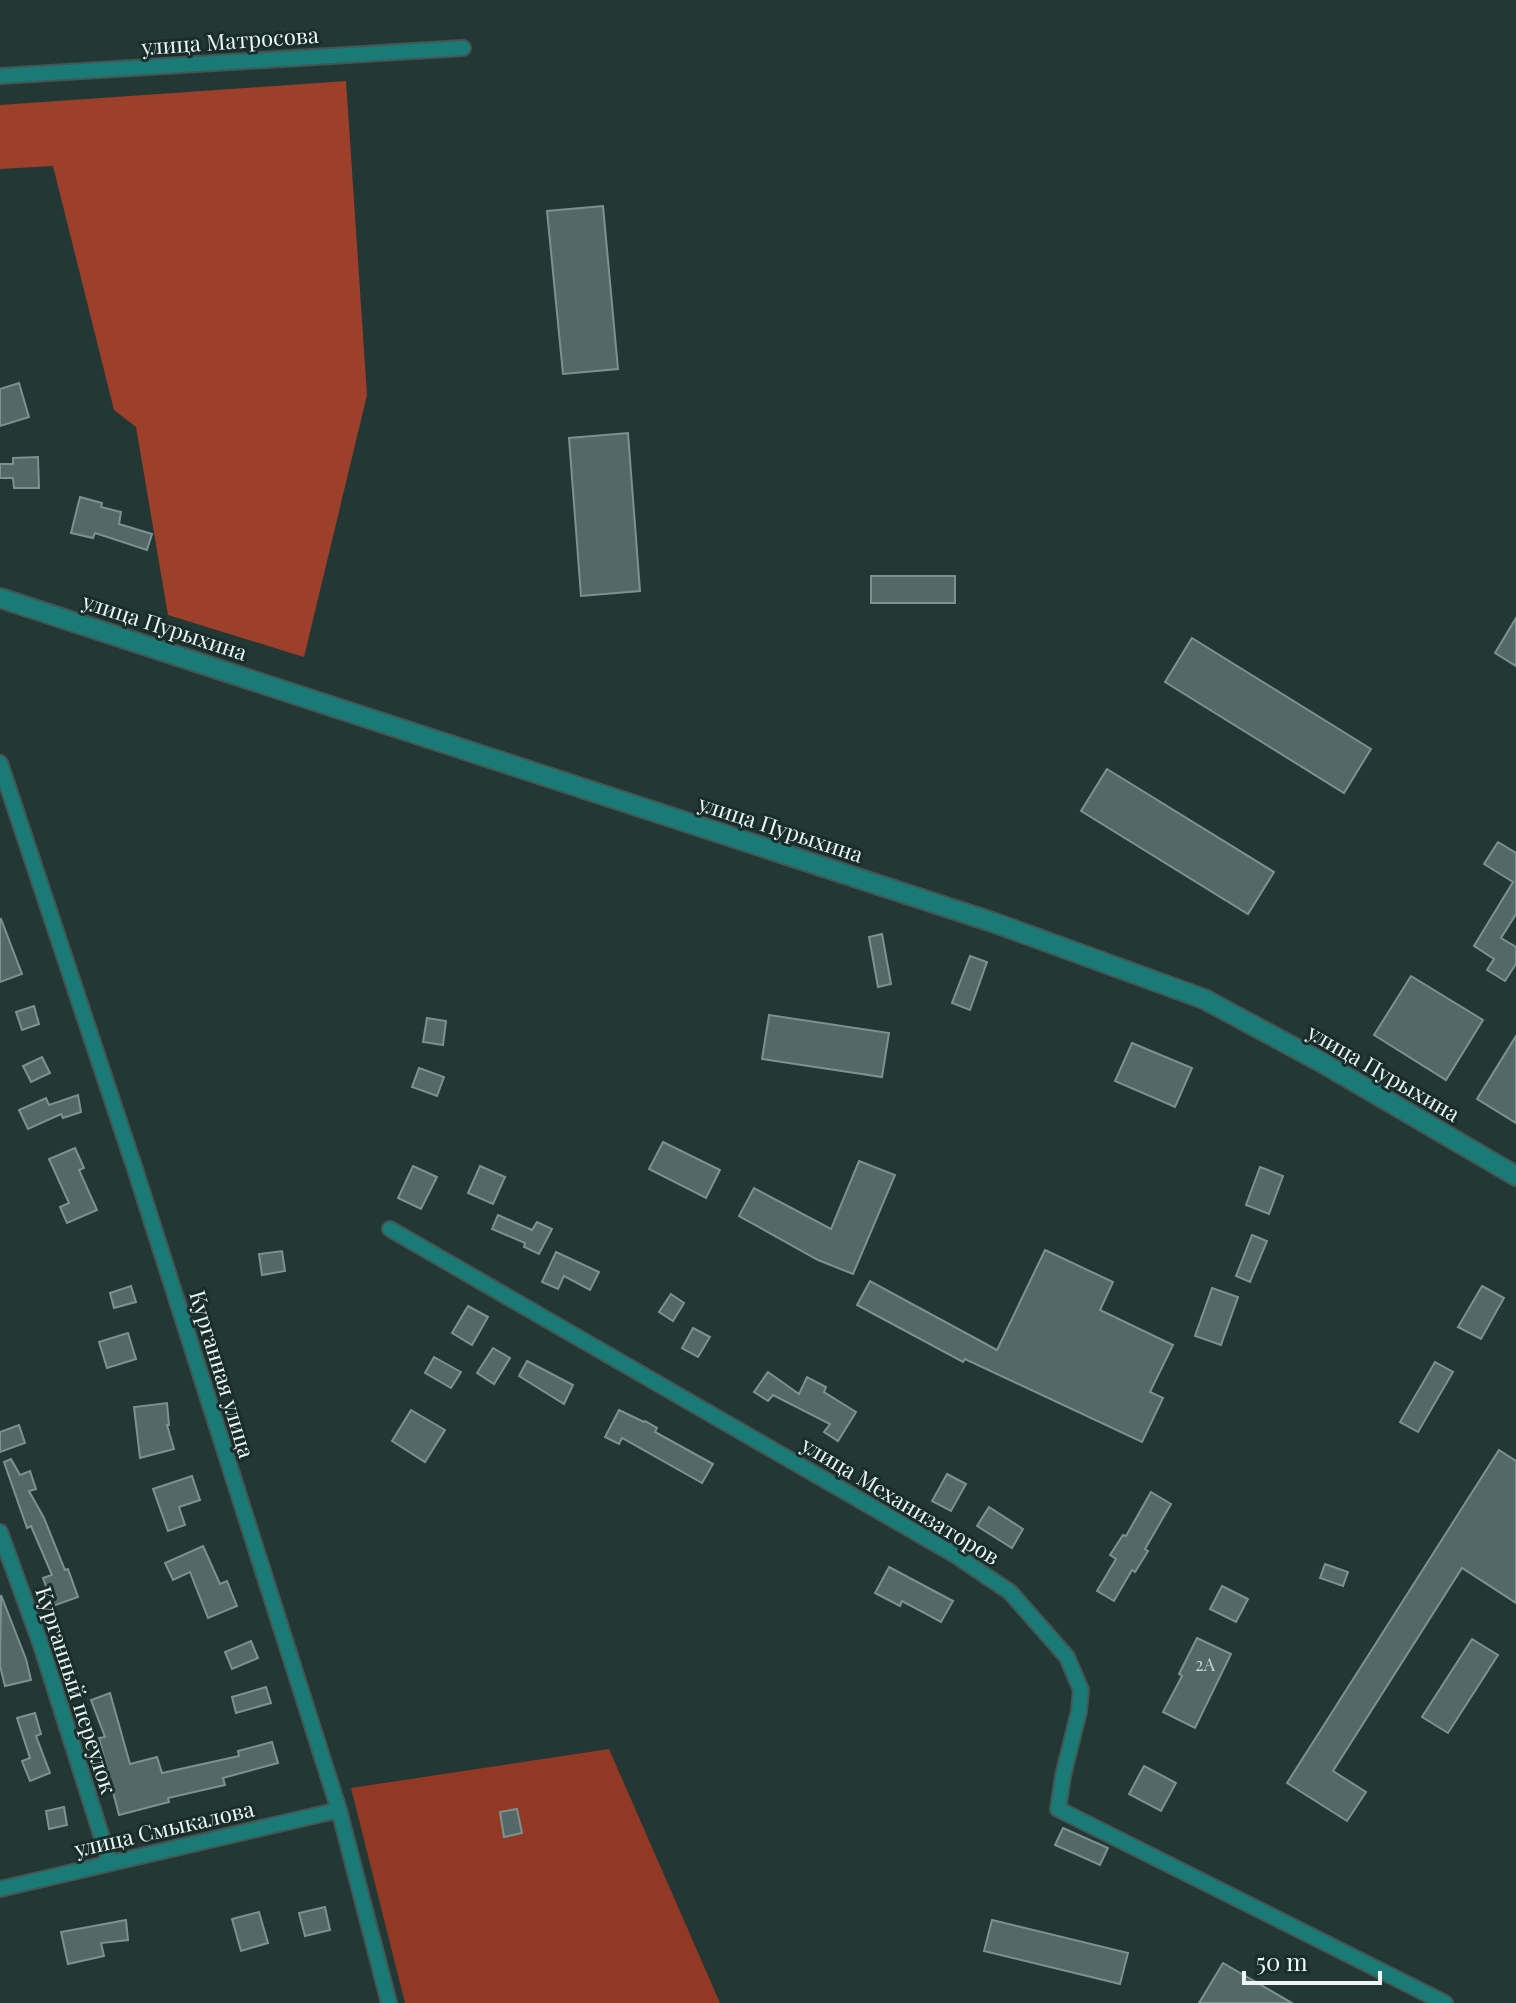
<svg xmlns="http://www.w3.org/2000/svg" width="1516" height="2003" font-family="'Playfair Display',serif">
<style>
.green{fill:#923925}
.forest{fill:#9c402b}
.building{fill:#546967;stroke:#7c9190;stroke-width:2}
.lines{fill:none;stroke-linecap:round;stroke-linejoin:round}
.minor-casing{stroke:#435654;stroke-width:18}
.tertiary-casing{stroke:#435654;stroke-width:22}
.minor{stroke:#1a7b76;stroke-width:14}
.tertiary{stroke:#1a7b76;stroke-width:18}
.labels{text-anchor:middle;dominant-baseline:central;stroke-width:6;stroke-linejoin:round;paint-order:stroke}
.number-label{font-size:18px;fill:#c5d3d2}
.street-label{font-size:22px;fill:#ebf6f5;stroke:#192d2b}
</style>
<rect width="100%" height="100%" fill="#233735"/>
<path class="green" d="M609,1749L720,2003H405L351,1788Z"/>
<path class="forest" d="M346,81L367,395L304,657L168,615L136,427L114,410L53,166L0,169V105Z"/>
<g class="building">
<path d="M603,206L618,369L563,374L547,211Z"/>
<path d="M19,383L29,417L0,426V389Z"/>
<path d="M628,433L640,591L581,596L569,438Z"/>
<path d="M38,457L39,488H14L13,478H0V464H13V458Z"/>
<path d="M80,497L102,503L101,507L121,512L119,524L152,534L147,550L95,533L93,538L71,533Z"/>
<rect x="871" y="576" width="84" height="27"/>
<path d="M1516,618V666L1495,653Z"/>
<path d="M1192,638L1371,749L1344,793L1165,682Z"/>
<path d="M1107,769L1274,872L1248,914L1081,811Z"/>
<path d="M1498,842L1516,853V914L1501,938L1516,947V964L1505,981L1487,970L1494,959L1474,946L1513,882L1484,864Z"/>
<path d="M1,919L22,974L0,982V920Z"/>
<path d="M882,934L891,984L878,987L869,937Z"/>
<path d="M970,956L987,962L970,1010L952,1003Z"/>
<path d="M1411,976L1483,1020L1446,1080L1374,1035Z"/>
<path d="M34,1006L39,1024L22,1030L16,1012Z"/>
<path d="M769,1015L889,1033L882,1077L762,1059Z"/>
<path d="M427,1018L446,1021L443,1045L423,1042Z"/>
<path d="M1516,1036V1123L1477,1099Z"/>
<path d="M1132,1043L1192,1068L1175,1107L1115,1081Z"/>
<path d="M42,1057L50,1073L31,1082L23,1066Z"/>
<path d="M419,1068L444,1077L437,1096L412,1087Z"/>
<path d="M78,1095L81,1112L63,1118L61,1114L28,1129L19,1110L46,1098L49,1105Z"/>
<path d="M663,1142L720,1170L706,1198L649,1169Z"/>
<path d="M75,1148L84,1168L79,1170L97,1210L67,1223L60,1207L69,1203L49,1159Z"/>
<path d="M859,1161L895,1175L853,1274L818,1260L739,1216L754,1188L831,1229Z"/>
<path d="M413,1166L437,1177L421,1209L398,1198Z"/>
<path d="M480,1166L505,1177L493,1204L468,1193Z"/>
<path d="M1260,1167L1283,1176L1269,1214L1246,1205Z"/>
<path d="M498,1215L532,1230L537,1222L552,1229L539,1254L524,1247L525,1243L492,1229Z"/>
<path d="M1252,1235L1267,1241L1250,1282L1236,1276Z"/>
<path d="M1045,1250L1113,1282L1100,1310L1173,1345L1150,1392L1163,1398L1142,1442L965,1359L963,1362L857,1305L870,1281L997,1350Z"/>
<path d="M282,1251L285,1271L262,1275L259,1254Z"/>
<path d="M556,1252L599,1272L590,1290L564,1276L558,1289L542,1282Z"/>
<path d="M131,1286L136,1302L114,1308L110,1293Z"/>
<path d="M1482,1286L1504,1298L1481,1339L1458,1327Z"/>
<path d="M1212,1288L1238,1297L1221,1345L1195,1336Z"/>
<path d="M671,1294L684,1303L673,1321L659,1312Z"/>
<path d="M468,1306L488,1317L472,1345L452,1333Z"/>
<path d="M693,1328L710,1337L698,1357L682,1348Z"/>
<path d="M128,1333L136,1359L107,1368L99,1342Z"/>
<path d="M493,1348L510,1358L494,1384L477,1373Z"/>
<path d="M434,1357L461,1372L451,1388L425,1373Z"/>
<path d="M527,1361L573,1385L564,1404L519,1376Z"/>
<path d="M1435,1362L1453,1372L1418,1432L1400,1422Z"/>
<path d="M768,1372L799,1394L807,1377L826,1387L824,1392L856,1412L838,1441L824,1432L830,1424L773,1395L768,1401L754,1392Z"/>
<path d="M167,1403L169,1425H167L174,1449L140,1458L134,1407Z"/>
<path d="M411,1410L445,1430L425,1462L392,1441Z"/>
<path d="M619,1410L644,1422L645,1421L657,1428L655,1432L713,1464L702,1483L622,1438L619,1444L605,1437Z"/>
<path d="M19,1425L25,1443L0,1452V1432Z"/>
<path d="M1499,1450L1516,1461V1603L1462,1568L1333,1771L1366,1792L1347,1821L1287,1783Z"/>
<path d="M11,1459L20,1475L30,1471L36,1489L29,1491L44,1518L65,1570L68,1569L78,1597L53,1606L43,1578L52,1575L31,1526L27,1528L4,1462Z"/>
<path d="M947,1474L966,1484L951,1511L932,1501Z"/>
<path d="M192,1476L200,1500L179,1507L185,1525L168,1531L153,1489Z"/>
<path d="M1151,1492L1171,1504L1145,1549L1148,1551L1135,1572L1132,1570L1114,1601L1097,1591L1116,1559L1110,1555L1123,1535L1126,1536Z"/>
<path d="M989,1507L1023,1529L1012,1548L977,1526Z"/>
<path d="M203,1546L220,1584L227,1581L237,1606L208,1618L190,1572L173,1580L165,1563Z"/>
<path d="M1325,1564L1348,1572L1343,1586L1320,1578Z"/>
<path d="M889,1567L953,1601L941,1622L902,1601L900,1606L875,1593Z"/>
<path d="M1222,1586L1248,1599L1236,1622L1210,1609Z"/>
<path d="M1,1595L26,1659L31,1680L5,1686L0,1666Z"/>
<path d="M1197,1638L1231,1654L1195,1728L1163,1712L1182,1676L1179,1674Z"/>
<path d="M1472,1639L1498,1655L1448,1733L1422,1717Z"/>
<path d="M251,1641L258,1658L232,1669L225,1652Z"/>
<path d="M266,1687L271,1703L236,1713L232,1697Z"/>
<path d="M110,1693L130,1764L157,1757L162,1773L239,1756L238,1751L272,1742L278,1763L223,1778L225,1785L168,1798L169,1802L119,1815L99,1738L105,1737L91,1700Z"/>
<path d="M35,1713L41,1734L36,1736L50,1773L30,1781L22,1761L30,1758L17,1718Z"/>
<path d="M1144,1766L1176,1783L1161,1811L1129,1794Z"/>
<path d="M64,1807L67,1825L49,1829L46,1811Z"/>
<path d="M517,1809L522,1833L504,1837L500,1812Z"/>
<path d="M1063,1828L1108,1848L1100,1865L1055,1845Z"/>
<path d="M325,1907L330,1930L305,1936L299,1913Z"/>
<path d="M259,1912L268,1943L241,1951L232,1919Z"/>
<path d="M126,1920L128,1940L101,1943L104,1956L68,1964L61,1932Z"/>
<path d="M992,1920L1128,1953L1120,1984L984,1951Z"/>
<path d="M1223,1963L1292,2003H1199Z"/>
</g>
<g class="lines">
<defs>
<g id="minor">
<path d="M0,76L463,48"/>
<path d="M0,763L135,1169L339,1810L389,2003"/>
<path d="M390,1229L955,1555L1010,1592L1067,1657L1081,1690L1079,1711L1063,1776L1058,1809L1445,2003"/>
<path d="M0,1532L41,1645L110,1863"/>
<path d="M0,1889L339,1810"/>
</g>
<path id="tertiary" d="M0,598L995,923L1204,999L1321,1062L1516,1176"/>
</defs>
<use href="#minor" class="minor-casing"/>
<use href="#tertiary" class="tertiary-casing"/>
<use href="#minor" class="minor"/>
<use href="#tertiary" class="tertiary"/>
</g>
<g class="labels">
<g class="number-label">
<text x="1205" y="1664">2А</text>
</g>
<g class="street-label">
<text transform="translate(230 40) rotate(-4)">улица Матросова</text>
<text transform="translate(165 626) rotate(18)">улица Пурыхина</text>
<text transform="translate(781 828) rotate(18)">улица Пурыхина</text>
<text transform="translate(1384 1072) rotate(30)">улица Пурыхина</text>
<text transform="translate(223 1374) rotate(73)">Курганная улица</text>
<text transform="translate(901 1500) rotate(31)">улица Механизаторов</text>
<text transform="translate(77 1690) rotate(72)">Курганный переулок</text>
<text transform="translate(164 1828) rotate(-13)">улица Смыкалова</text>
</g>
</g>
<path d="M1244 1971v12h136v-12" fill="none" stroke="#ebf6f5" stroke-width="4"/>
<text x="1256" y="1971" font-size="24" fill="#ebf6f5" stroke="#192d2b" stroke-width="6" paint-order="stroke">50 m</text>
</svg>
